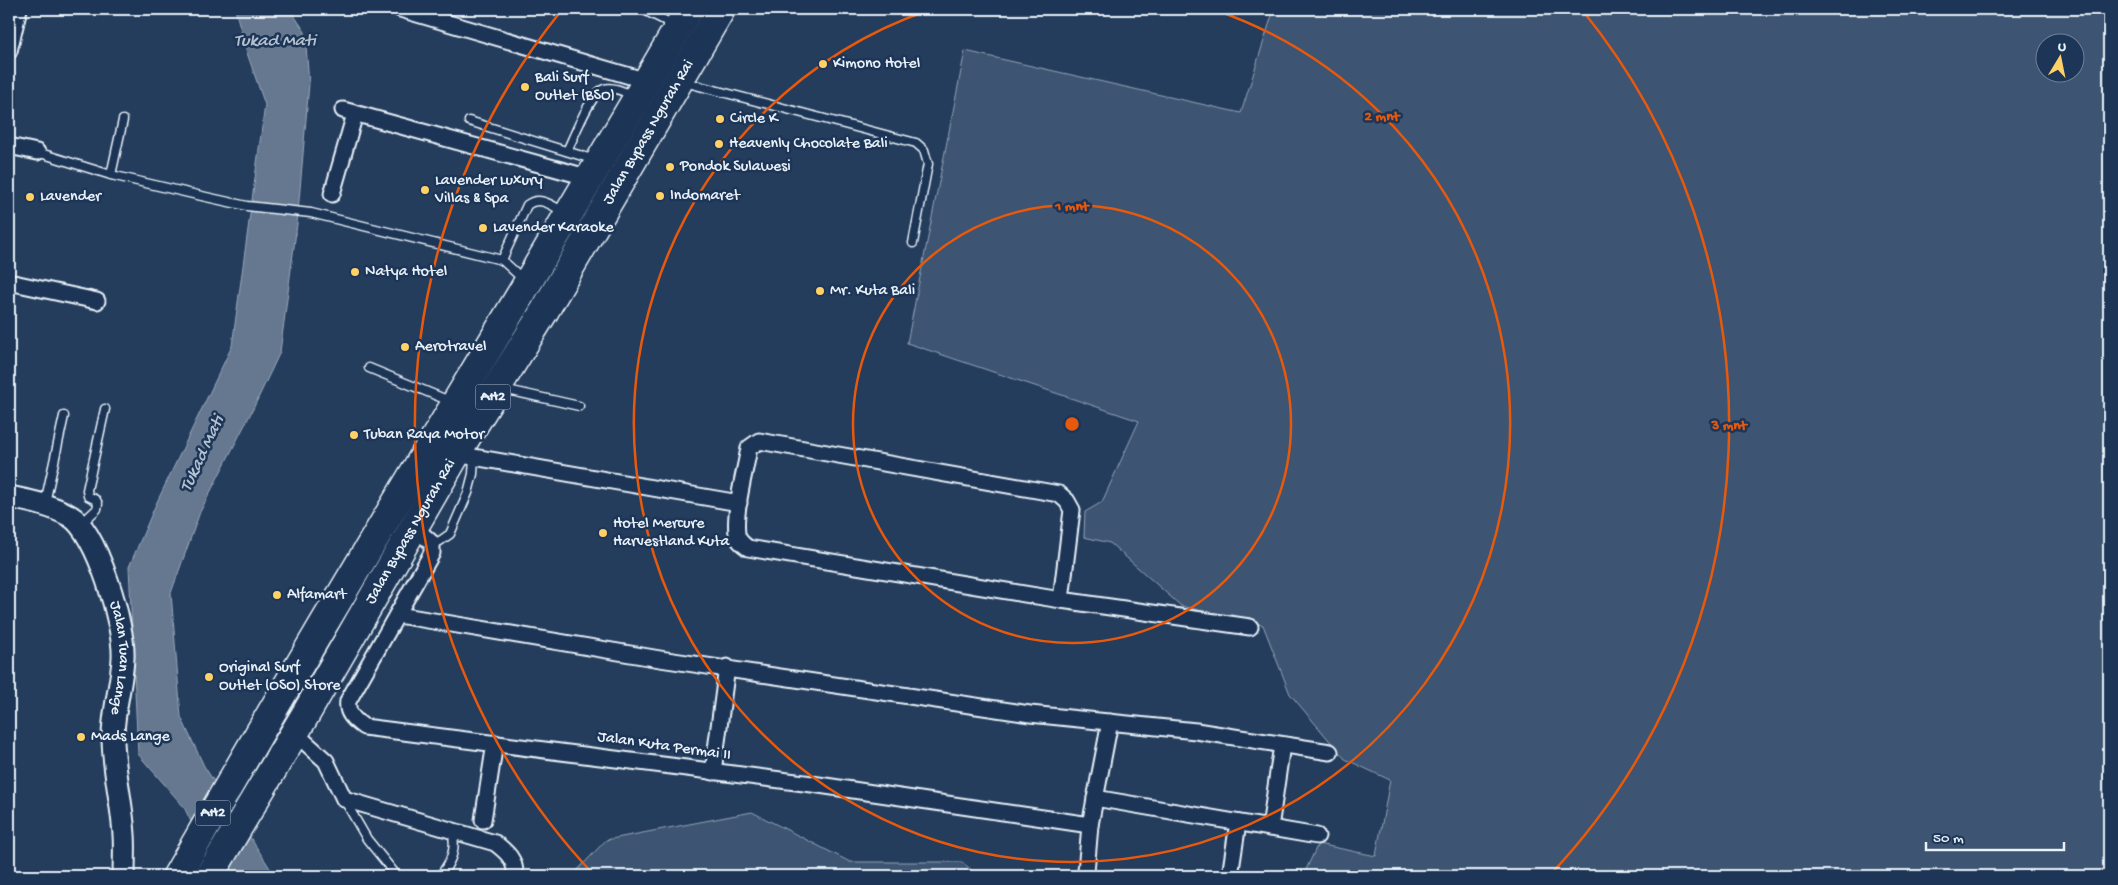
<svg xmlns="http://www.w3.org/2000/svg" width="2118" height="885" font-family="'Gochi Hand',sans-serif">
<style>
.green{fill:#3e5472;stroke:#93a2b5;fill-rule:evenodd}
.water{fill:#657890;stroke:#99a8ba}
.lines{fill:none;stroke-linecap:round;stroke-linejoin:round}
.lane-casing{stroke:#e8f1f8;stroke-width:11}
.street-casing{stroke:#e8f1f8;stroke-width:19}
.secondary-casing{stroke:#e8f1f8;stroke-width:25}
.highway-casing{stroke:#e8f1f8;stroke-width:31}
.lane{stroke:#1d3557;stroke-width:8}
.street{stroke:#1d3557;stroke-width:15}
.secondary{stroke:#1d3557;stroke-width:21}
.highway{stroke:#1d3557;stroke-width:28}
.ring{fill:none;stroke:#e8590c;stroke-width:2.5}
.poi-dot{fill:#ffd166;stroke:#1d3557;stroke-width:2}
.labels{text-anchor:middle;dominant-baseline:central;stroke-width:5;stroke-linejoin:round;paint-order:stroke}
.shield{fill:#1d3557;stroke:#abb9c8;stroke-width:1}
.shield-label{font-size:15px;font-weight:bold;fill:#e8f1f8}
.poi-label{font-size:16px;fill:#e8f1f8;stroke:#1d3557;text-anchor:start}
.street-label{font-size:16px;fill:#e8f1f8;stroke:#1d3557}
.water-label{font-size:18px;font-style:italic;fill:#b4c1ce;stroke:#1d3557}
.centre{fill:#e8590c;stroke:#1d3557;stroke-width:2.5}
.ring-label{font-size:15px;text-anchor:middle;font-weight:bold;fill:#e8590c;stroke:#1d3557;stroke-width:5;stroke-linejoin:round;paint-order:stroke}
</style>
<rect width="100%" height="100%" fill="#253d5d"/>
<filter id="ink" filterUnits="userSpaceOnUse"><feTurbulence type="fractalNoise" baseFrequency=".02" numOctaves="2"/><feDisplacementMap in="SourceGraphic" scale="10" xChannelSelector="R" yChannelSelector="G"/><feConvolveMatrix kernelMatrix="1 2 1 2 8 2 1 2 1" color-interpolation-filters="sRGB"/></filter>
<g filter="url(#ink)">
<g class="green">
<path d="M1274,9H2109V876H1303L1318,844L1376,856L1390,780L1345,759L1290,694L1263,625L1181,606L1110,543L1084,537L1085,512L1102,502L1139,421L907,343L965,51L1241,113ZM2046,42H2076V72H2046Z"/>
<path d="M752,812L850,862H962L979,876H572L606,840Z"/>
</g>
<path class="water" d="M235,9H290L305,32L309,84L297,224L280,352L253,409L200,512L171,593L181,717L204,766L275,876H217L184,807L138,754L129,567L156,504L232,346L265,105L247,53Z"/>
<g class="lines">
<defs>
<g id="lane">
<path d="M642,9L674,25"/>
<path d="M684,82L916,143L924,150L928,164L913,243"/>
<path d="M469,121L595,160"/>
<path d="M567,151C574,137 590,93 604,89C613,86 625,92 634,96"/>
<path d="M37,152L111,175L206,197L247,206L311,213L502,260"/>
<path d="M111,175L123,120"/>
<path d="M525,281L502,260L527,205C540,195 553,206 565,213"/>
<path d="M369,368L452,402"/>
<path d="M503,389L579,406"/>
<path d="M45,503L64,416"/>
<path d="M81,524L97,509L98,504L96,500L88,496L87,490L105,409"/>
<path d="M432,543L440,541L450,534L468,493L473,474L474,457"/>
<path d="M345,801L367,839L397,876"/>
<path d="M440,876C451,862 457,849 452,831"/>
</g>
<g id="street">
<path d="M400,9L647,81"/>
<path d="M9,51L19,9"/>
<path d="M343,110L590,178"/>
<path d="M9,146L37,152"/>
<path d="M332,194L355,114"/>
<path d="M9,282L97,301"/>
<path d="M456,454L739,503"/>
<path d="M414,527L432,543V553L348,701C346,713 354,720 364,727L812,784L1090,825"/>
<path d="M1061,600L1072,510L1067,501L1059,494L759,441L749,448C745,472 734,510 737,534C738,541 743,544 748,548L1061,600L1250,627"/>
<path d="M398,615L660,659L1030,714L1196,731L1330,752"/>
<path d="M294,732L326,761L344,799L495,843C507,852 516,860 515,876"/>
<path d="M713,772L727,667"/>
<path d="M1095,798L1317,836"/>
<path d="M483,820L495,743"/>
<path d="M1270,828L1282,745"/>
<path d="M1089,876L1086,872L1090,825L1110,722"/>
<path d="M1230,876L1238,823"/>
</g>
<g id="secondary">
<path id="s1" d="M9,497C29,501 51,505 70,516C97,531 125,627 123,658C122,684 113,710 113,737C113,769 122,802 124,835C125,848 124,862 124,876"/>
</g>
<g id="highway">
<path d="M177,876C343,584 521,300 689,9"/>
<path id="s2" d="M209,876L307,712L456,454L545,310L721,9"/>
</g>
</defs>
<use href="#lane" class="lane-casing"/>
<use href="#street" class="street-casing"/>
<use href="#secondary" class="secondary-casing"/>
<use href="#highway" class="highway-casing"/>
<use href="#lane" class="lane"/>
<use href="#street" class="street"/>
<use href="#secondary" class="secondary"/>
<use href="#highway" class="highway"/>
</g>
</g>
<g class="ring">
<circle cx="1072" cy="424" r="219"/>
<path d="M1215 10A438 438 0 1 1 929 10"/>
<path d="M595 876A657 657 0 0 1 561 11M1583 11A657 657 0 0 1 1549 876"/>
</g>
<g class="poi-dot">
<circle cx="823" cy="64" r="5"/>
<circle cx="525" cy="87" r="5"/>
<circle cx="720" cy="119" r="5"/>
<circle cx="719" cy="144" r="5"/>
<circle cx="670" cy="167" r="5"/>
<circle cx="425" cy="190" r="5"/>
<circle cx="660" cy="196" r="5"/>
<circle cx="30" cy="197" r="5"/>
<circle cx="483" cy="228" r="5"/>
<circle cx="355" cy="272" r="5"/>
<circle cx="820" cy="291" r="5"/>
<circle cx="405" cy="347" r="5"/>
<circle cx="354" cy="435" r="5"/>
<circle cx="603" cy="533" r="5"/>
<circle cx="277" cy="595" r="5"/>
<circle cx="209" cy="677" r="5"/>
<circle cx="81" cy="737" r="5"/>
</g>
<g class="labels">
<g class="shield">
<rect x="475.5" y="384.5" width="35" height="25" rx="4"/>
<rect x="195.5" y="800.5" width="35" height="25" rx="4"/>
</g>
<g class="shield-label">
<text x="493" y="397">AH2</text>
<text x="213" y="813">AH2</text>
</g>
<g class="poi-label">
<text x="833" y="64">Kimono Hotel</text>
<text x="535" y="78">Bali Surf<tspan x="535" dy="18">Outlet (BSO)</tspan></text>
<text x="730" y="119">Circle K</text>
<text x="729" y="144">Heavenly Chocolate Bali</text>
<text x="680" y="167">Pondok Sulawesi</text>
<text x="435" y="181">Lavender Luxury<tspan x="435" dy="18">Villas &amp; Spa</tspan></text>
<text x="670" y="196">Indomaret</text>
<text x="40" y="197">Lavender</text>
<text x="493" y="228">Lavender Karaoke</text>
<text x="365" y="272">Natya Hotel</text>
<text x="830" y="291">Mr. Kuta Bali</text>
<text x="415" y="347">Aerotravel</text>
<text x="364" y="435">Tuban Raya Motor</text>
<text x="613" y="524">Hotel Mercure<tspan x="613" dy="18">Harvestland Kuta</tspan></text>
<text x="287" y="595">Alfamart</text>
<text x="219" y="668">Original Surf<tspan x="219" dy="18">Outlet (OSO) Store</tspan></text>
<text x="91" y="737">Mads Lange</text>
</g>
<g class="street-label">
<text stroke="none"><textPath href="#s2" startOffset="864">Jalan Bypass Ngurah Rai</textPath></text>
<text stroke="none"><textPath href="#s2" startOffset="399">Jalan Bypass Ngurah Rai</textPath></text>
<text stroke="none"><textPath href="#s1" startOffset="219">Jalan Tuan Lange</textPath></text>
<text transform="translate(664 747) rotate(8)">Jalan Kuta Permai II</text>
</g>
<g class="water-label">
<text x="275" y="41">Tukad Mati</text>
<text transform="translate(203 454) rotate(-65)">Tukad Mati</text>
</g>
</g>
<circle cx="1072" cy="424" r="8" class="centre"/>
<g class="ring-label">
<text x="1382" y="120">2 mnt</text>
<text x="1072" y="210">1 mnt</text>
<text x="1729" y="429">3 mnt</text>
</g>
<rect width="2118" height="885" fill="none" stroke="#1d3557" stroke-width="30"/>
<rect x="15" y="15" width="2088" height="855" fill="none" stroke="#e8f1f8" stroke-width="2" filter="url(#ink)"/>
<g transform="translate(2060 58) rotate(10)"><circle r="24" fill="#1d3557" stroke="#6e8097"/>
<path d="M0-4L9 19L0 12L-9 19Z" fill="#ffd166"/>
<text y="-8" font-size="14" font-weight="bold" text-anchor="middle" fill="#e8f1f8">U</text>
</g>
<path d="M1926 842v8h138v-8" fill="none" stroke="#e8f1f8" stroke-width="2.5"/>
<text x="1933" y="842" font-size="15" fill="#e8f1f8" stroke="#1d3557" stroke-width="4" paint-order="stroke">50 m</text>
</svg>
